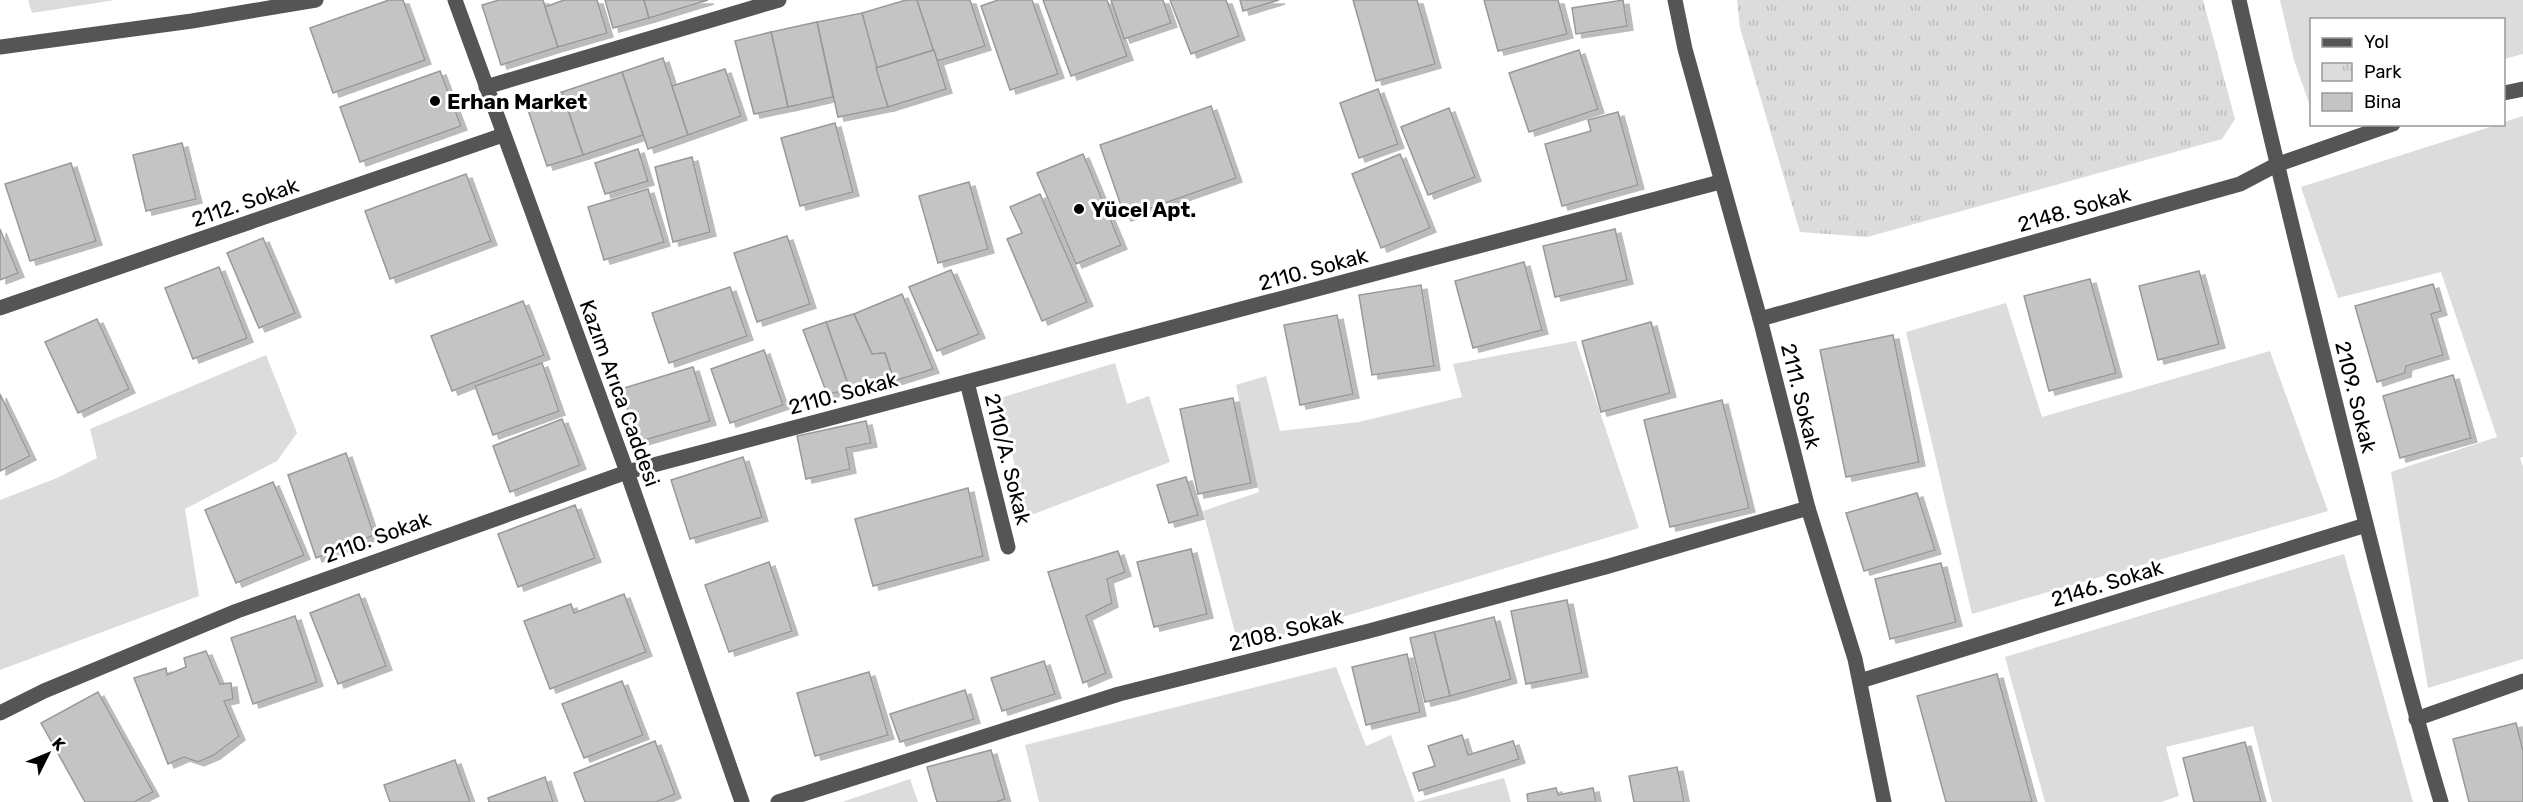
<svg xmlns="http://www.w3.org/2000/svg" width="2523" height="802" font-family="Rubik,sans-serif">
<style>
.green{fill:#dcdcdc}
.park{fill:url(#park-tufts)}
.building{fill:#c4c4c4;stroke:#999;stroke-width:1.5;filter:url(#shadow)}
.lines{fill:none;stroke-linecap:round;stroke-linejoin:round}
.minor{stroke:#555;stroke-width:15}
.poi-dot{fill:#000;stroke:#fff;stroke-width:2}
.labels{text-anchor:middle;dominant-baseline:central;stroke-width:6;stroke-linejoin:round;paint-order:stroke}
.poi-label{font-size:21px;font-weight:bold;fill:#000;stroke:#fff;text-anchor:start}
.street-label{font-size:21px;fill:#000;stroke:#fff}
</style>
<defs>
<pattern id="park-tufts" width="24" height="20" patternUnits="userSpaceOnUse" patternTransform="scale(1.5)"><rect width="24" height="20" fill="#dcdcdc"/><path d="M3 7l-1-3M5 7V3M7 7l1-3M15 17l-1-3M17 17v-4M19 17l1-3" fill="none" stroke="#bbb"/></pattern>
<filter id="shadow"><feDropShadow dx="6" dy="4" stdDeviation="0" flood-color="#0004"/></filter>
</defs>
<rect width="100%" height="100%" fill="#fff"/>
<g class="green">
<path d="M28,0H115L32,13Z"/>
<path d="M2280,0H2523V54L2504,59V20H2312L2311,109L2294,60Z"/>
<path d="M2523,116V457L2520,458L2523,467V659L2428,688L2391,472L2497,437L2441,272L2338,298L2301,187L2496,125L2504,124V122Z"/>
<path d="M2006,303L2042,417L2270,351L2328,511L1972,614L1906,332Z"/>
<path d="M1576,341L1639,528L1239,648L1203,511L1259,492L1236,385L1266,376L1280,431L1359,422L1462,397L1453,364Z"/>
<path d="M266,355L297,433L277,461L185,509L199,596L0,670V500L57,478L97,458L90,429Z"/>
<path d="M1115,363L1127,404L1149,396L1170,462L1026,517L1000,398Z"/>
<path d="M2344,554L2413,802H2272L2253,726L2166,747L2179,796L2161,802H2045L2005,657Z"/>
<path d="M1336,667L1366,746L1391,735L1415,802H1039L1025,745Z"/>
<path d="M1504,778L1511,802H1416Z"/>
<path d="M910,779L918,802H842Z"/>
</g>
<path class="park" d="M1737,0H2203L2235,119L2222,139L1867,237L1800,232L1740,28Z"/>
<g class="building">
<path d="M389,0H403L425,60L333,93L310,28Z"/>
<path d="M499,0H543L558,47L501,65L482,5Z"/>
<path d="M564,0H597L607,33L558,47L545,7Z"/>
<path d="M605,0H644L649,18L613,28Z"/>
<path d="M644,0H708L649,18Z"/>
<path d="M906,0H917L934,50L876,68L862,13Z"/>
<path d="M917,0H970L985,46L937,61Z"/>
<path d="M998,0H1032L1058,74L1010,90L981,6Z"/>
<path d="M1043,0H1107L1127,56L1071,76Z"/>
<path d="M1111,0H1163L1171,23L1124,39Z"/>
<path d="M1170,0H1226L1239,36L1191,54Z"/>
<path d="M1240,0H1279L1243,11Z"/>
<path d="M1353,0H1417L1435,64L1376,81Z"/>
<path d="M1484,0H1558L1567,34L1498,51Z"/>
<path d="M1623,0L1627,26L1576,34L1572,8Z"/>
<path d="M862,13L888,107L838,117L817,22Z"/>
<path d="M817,22L833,97L788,107L771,32Z"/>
<path d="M771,32L788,107L754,114L735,41Z"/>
<path d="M934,50L946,89L888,107L876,68Z"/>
<path d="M1579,50L1598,109L1529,132L1509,73Z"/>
<path d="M663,58L688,135L648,149L622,72Z"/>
<path d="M725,69L741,116L688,135L672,86Z"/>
<path d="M440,71L461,126L360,162L340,107Z"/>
<path d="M622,72L643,135L583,155L562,92Z"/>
<path d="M1378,89L1398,144L1359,158L1340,103Z"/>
<path d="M562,92L583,155L547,166L526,104Z"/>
<path d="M1211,106L1236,178L1125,217L1100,145Z"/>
<path d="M1449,108L1475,177L1428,195L1401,127Z"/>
<path d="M1618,112L1638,185L1562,206L1545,144L1591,131L1588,120Z"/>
<path d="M835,123L853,192L800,206L781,138Z"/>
<path d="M182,143L196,199L146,211L133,155Z"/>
<path d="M638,149L648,181L605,194L595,163Z"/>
<path d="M1083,154L1121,245L1076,264L1037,173Z"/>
<path d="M1400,154L1430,228L1381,248L1352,174Z"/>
<path d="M692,157L710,232L673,242L655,167Z"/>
<path d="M71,163L96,241L30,261L5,184Z"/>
<path d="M466,174L491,241L390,279L365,211Z"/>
<path d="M969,182L988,249L938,263L919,196Z"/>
<path d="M648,189L664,242L604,260L588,207Z"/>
<path d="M1040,194L1087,302L1042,321L1007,239L1022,233L1010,207Z"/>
<path d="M0,229L18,273L0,280Z"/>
<path d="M1615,229L1627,280L1555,297L1543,246Z"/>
<path d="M787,236L810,304L757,322L734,253Z"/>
<path d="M263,238L295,313L259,328L227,253Z"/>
<path d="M1524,262L1542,330L1473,348L1455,281Z"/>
<path d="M219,267L247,338L193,359L165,288Z"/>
<path d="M951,270L979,334L937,351L909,287Z"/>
<path d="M2199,271L2219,344L2158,360L2139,286Z"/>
<path d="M2090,279L2116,373L2049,391L2024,296Z"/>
<path d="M2433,284L2441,311L2431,314L2443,355L2406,366L2405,373L2377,382L2355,306Z"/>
<path d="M1421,285L1434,366L1372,375L1359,295Z"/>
<path d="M730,287L747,336L669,363L652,313Z"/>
<path d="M902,294L933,369L894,381L885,353L872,354L854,314Z"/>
<path d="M523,301L544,355L452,391L431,336Z"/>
<path d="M854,314L872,354L885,353L894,381L850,390L826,322Z"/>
<path d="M1337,315L1353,394L1300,405L1284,325Z"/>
<path d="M97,319L129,389L78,413L45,342Z"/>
<path d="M826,322L850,390L827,394L803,330Z"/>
<path d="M1651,322L1670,393L1601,412L1582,341Z"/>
<path d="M1893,335L1919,462L1846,477L1820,350Z"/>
<path d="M764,350L783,405L730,423L711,369Z"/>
<path d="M542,363L559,411L493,435L475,386Z"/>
<path d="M693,367L710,421L638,442L621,389Z"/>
<path d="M2453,375L2471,438L2400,458L2383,396Z"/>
<path d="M0,394L30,456L0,471Z"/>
<path d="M1233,398L1251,483L1198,494L1180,409Z"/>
<path d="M1722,400L1749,508L1670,527L1644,420Z"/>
<path d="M562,419L580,465L510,492L493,446Z"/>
<path d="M866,421L871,443L846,448L850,469L806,479L797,436Z"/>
<path d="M346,453L374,535L316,558L288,475Z"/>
<path d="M743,457L762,517L690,539L671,480Z"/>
<path d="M1186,477L1198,515L1169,523L1157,485Z"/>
<path d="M273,482L304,555L236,583L205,510Z"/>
<path d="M968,488L983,556L873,586L855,519Z"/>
<path d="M1917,493L1935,550L1864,571L1846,513Z"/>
<path d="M575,505L595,558L518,587L498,534Z"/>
<path d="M1191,549L1207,614L1154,627L1137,562Z"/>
<path d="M1118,551L1125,572L1107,579L1112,603L1086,616L1106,673L1083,683L1048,572Z"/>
<path d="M769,562L792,631L729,652L705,585Z"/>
<path d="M1941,563L1956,622L1890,639L1875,579Z"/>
<path d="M359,594L386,666L338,684L310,613Z"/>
<path d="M624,594L646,652L550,689L524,621L571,604L574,613Z"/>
<path d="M1567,600L1582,673L1526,684L1511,611Z"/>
<path d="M295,616L317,682L253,704L231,638Z"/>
<path d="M1494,617L1511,679L1450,696L1434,632Z"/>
<path d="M1434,632L1450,696L1425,702L1410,638Z"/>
<path d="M206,651L220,684L231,683L233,699L224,701L239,736L214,755L198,762L184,757L168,764L134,678L166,668L167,675L186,667L184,658Z"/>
<path d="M1407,654L1420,712L1366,725L1352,667Z"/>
<path d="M1044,661L1055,694L1002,711L991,678Z"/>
<path d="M869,672L888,735L815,756L797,693Z"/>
<path d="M1997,674L2032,802H1946L1917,696Z"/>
<path d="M622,681L643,735L584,758L562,704Z"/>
<path d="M965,690L974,719L900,742L890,714Z"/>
<path d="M98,692L153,792L134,802H85L41,723Z"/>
<path d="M2516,723L2523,751V802H2469L2453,739Z"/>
<path d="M1462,735L1468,755L1513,741L1519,759L1419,791L1413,773L1435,766L1428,746Z"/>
<path d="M655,741L675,794L656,802H585L574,773Z"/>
<path d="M2245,742L2261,802H2194L2183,758Z"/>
<path d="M991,750L1005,799L996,802H937L927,767Z"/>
<path d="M455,760L470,802H390L384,785Z"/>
<path d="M1677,767L1684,802H1634L1629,776Z"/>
<path d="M545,777L553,802H489L488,798Z"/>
<path d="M1556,788L1558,795L1593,788L1596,802H1528L1527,794Z"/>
</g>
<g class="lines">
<g class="minor">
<path d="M455,0L627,472L742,802"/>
<path d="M1675,0L1685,49L1760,319L1808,508L1855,659L1884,802"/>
<path d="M2239,0C2272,146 2308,292 2344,437C2375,559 2405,681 2441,802"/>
<path d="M0,47L192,21L316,0"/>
<path d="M486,87L779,0"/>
<path d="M2504,93L2523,89"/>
<path d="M0,308L503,135"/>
<path d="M1760,319L2240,184L2276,165L2393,124"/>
<path d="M967,382L1008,547"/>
<path d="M1860,681L2366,525"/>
<path d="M0,713L44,691L237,611L627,472L1720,182"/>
<path d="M2416,719L2523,681"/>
<path d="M778,802L1119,694L1369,631L1609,566L1808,508"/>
</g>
</g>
<g class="poi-dot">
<circle cx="435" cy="101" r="6"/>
<circle cx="1079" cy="209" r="6"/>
</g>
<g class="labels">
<g class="poi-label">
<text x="447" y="101">Erhan Market</text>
<text x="1091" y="209">Yücel Apt.</text>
</g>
<g class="street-label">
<text transform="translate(245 202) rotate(-19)">2112. Sokak</text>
<text transform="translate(2074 209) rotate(-16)">2148. Sokak</text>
<text transform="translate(1313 269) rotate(-15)">2110. Sokak</text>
<text transform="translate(620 393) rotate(70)">Kazım Arıca Caddesi</text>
<text transform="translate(843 393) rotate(-15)">2110. Sokak</text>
<text transform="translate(1801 396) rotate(76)">2111. Sokak</text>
<text transform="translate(2356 397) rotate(76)">2109. Sokak</text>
<text transform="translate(1008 459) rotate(76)">2110/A. Sokak</text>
<text transform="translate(377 537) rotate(-20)">2110. Sokak</text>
<text transform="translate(2107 583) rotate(-17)">2146. Sokak</text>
<text transform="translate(1286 630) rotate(-14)">2108. Sokak</text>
</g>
</g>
<rect x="2310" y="18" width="195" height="108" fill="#ffffff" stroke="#999999" stroke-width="1.5"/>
<rect x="2322" y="38" width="30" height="9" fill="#555555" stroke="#999999" stroke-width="1.5"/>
<text x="2364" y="48" font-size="18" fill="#000000">Yol</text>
<rect x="2322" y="63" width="30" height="18" fill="url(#park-tufts)" stroke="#999999" stroke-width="1.5"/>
<text x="2364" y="78" font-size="18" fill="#000000">Park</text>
<rect x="2322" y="93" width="30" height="18" fill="#c4c4c4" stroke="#999999" stroke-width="1.5"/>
<text x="2364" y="108" font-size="18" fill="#000000">Bina</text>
<g transform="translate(48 754) rotate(47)" stroke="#ffffff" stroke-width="4.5" paint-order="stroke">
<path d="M0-4.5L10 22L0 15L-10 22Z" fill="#000000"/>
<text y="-9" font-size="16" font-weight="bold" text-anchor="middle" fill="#000000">K</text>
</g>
</svg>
